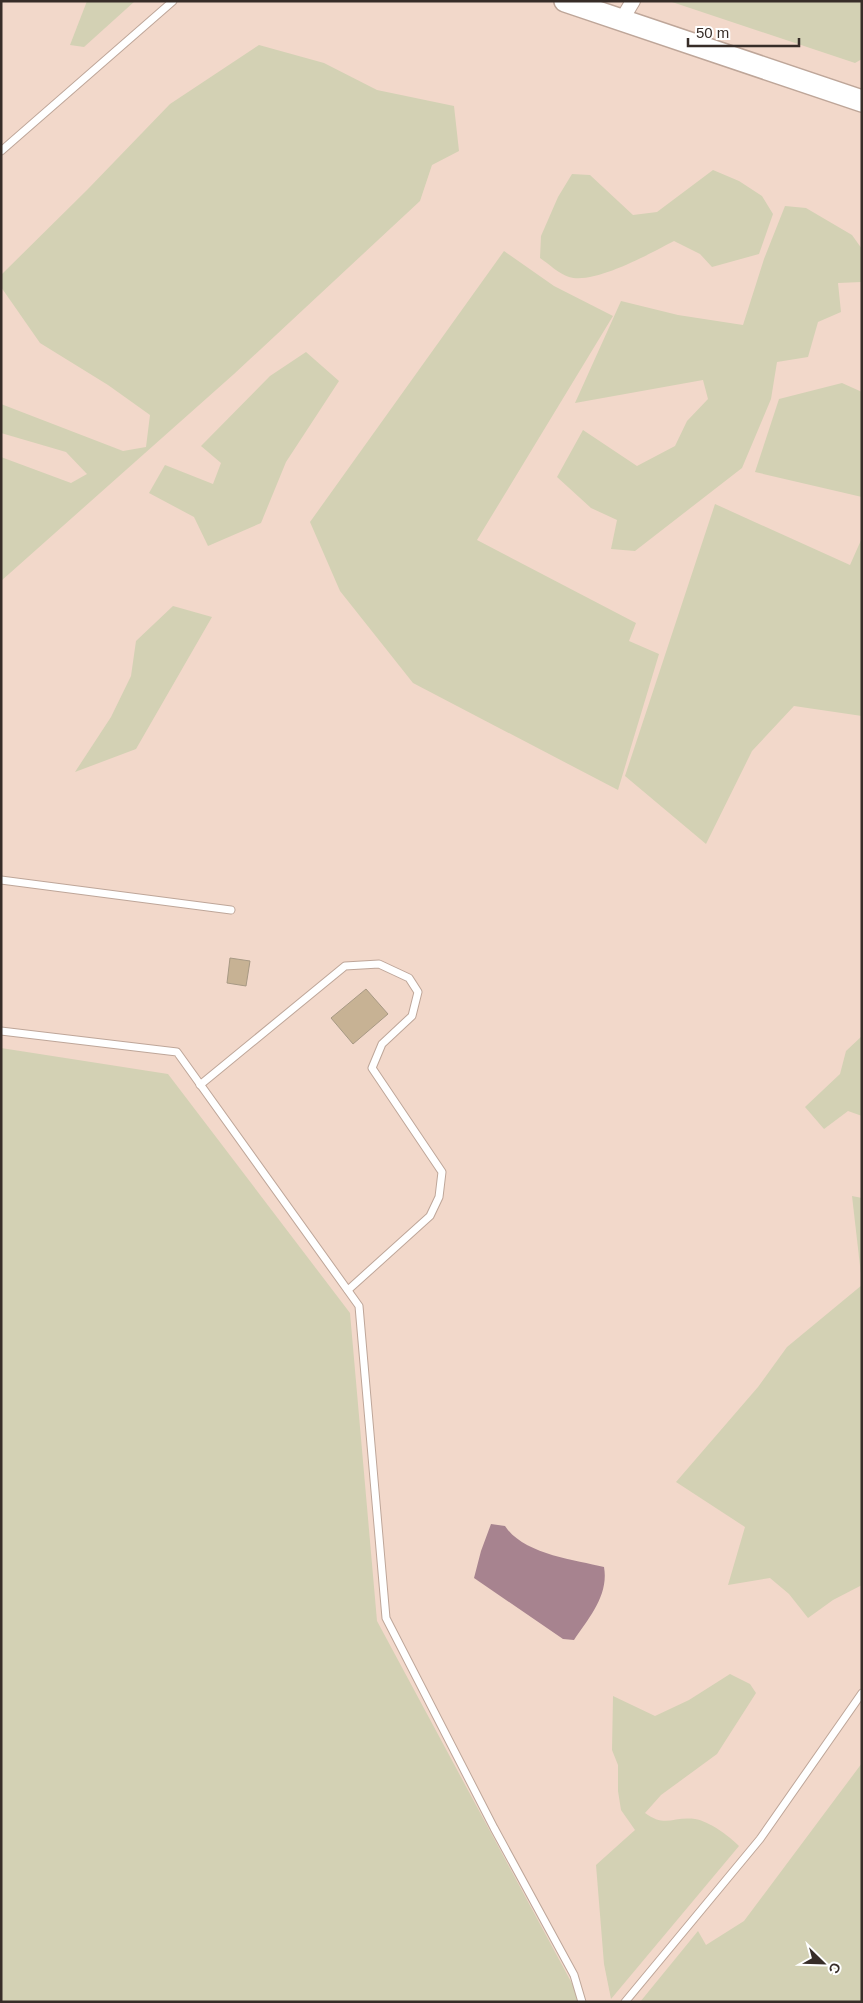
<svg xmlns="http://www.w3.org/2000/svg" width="863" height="2003" font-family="Helvetica,sans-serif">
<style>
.green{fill:#d3d1b4}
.water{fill:#a7838f}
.building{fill:#c7b294;stroke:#a79984}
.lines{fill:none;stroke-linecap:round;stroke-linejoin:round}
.service-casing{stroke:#bea699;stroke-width:9}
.minor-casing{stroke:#bea699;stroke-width:16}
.primary-casing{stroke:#bea699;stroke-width:24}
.service{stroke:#fff;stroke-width:7}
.minor{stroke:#fff;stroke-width:14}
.primary{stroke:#fff;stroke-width:21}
</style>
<rect width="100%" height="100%" fill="#f2d8ca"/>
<g class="green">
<path d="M87,1H135L84,47L70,45Z"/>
<path d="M669,1H862V59L855,63Z"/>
<path d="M259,45L324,63L377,90L454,106L459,151L432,165L420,201L234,374L1,581V457L71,483L87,474L66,452L1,433V404L123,451L146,447L150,415L108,385L40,343L1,287V275L87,190L170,104Z"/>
<path d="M713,170L739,181L762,196L773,214L759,254L712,267L700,254L674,241C651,253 594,285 569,277C559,274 549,264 540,258L541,236L558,197L572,174L590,175L633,215L657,212Z"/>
<path d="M785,206L806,208L852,235L862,249V282L838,283L841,312L818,322L808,357L777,362L771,399L742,468L635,551L611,549L617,520L591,508L557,477L583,430L637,466L675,446L687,421L708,399L703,380L575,403L621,301L678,315L743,325L764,259Z"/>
<path d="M504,251L554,286L613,316L477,540L636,623L629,641L659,654L618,790L413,683L340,591L310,522Z"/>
<path d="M306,352L339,381L286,462L261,523L208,546L194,517L149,493L165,465L213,484L221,463L201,446L270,376Z"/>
<path d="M842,383L862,392V497L755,472L779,399Z"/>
<path d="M715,504L850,565L862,538V716L794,706L752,751L706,844L625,776Z"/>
<path d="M173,606L212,617L136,749L75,772L111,717L131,676L136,641Z"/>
<path d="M862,1036V1116L848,1111L824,1129L805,1107L840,1074L846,1051Z"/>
<path d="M1,1048L168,1074L350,1313L377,1621L582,2002H1Z"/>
<path d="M852,1196L862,1198V1283Z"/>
<path d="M862,1285V1585L833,1600L808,1618L789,1594L770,1578L728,1585L745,1527L676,1482L758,1387L787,1347Z"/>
<path d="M730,1674L750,1684L756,1693L717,1754L661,1795L645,1813C665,1828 674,1816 695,1819C709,1821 729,1836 739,1846L611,1999L604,1964L596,1865L635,1830L621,1810L618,1791V1765L612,1750L613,1696L655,1716L689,1700Z"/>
<path d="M862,1763V2002H640L698,1931L706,1945L744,1921Z"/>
</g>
<path class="water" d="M491,1524L505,1526C523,1554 574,1560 604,1567C609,1595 589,1618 574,1640L563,1639L474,1578L481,1551Z"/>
<g class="building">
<path d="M230,958L250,961L246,986L227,983Z"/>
<path d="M366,989L388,1014L353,1044L331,1018Z"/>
</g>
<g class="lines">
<defs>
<g id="service">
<path d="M1,151L173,1"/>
<path d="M1,880L231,910"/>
<path d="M1,1031L177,1052L359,1306L386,1618L494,1828L574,1975L582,2002"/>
<path d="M200,1085L345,966L379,964L409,978L418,992L412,1016L382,1044L372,1068L442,1172L439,1197L430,1216L348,1290"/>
<path d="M625,2002L760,1839L862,1693"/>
</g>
<path id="minor" d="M621,21L633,1"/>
<path id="primary" d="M565,1L862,101"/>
</defs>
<use href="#service" class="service-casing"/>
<use href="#minor" class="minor-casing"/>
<use href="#primary" class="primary-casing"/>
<use href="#service" class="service"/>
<use href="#minor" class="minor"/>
<use href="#primary" class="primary"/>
</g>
<rect width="863" height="2003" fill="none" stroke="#372d28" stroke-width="5"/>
<g transform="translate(823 1963) rotate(113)" stroke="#ffffff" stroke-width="4" paint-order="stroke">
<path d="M0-4L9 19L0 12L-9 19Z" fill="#372d28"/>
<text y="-8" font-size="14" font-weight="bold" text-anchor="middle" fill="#372d28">С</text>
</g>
<path d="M688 38v8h111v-8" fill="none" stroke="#372d28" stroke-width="2.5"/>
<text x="696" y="38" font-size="15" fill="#372d28" stroke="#ffffff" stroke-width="4" paint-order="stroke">50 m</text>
</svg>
